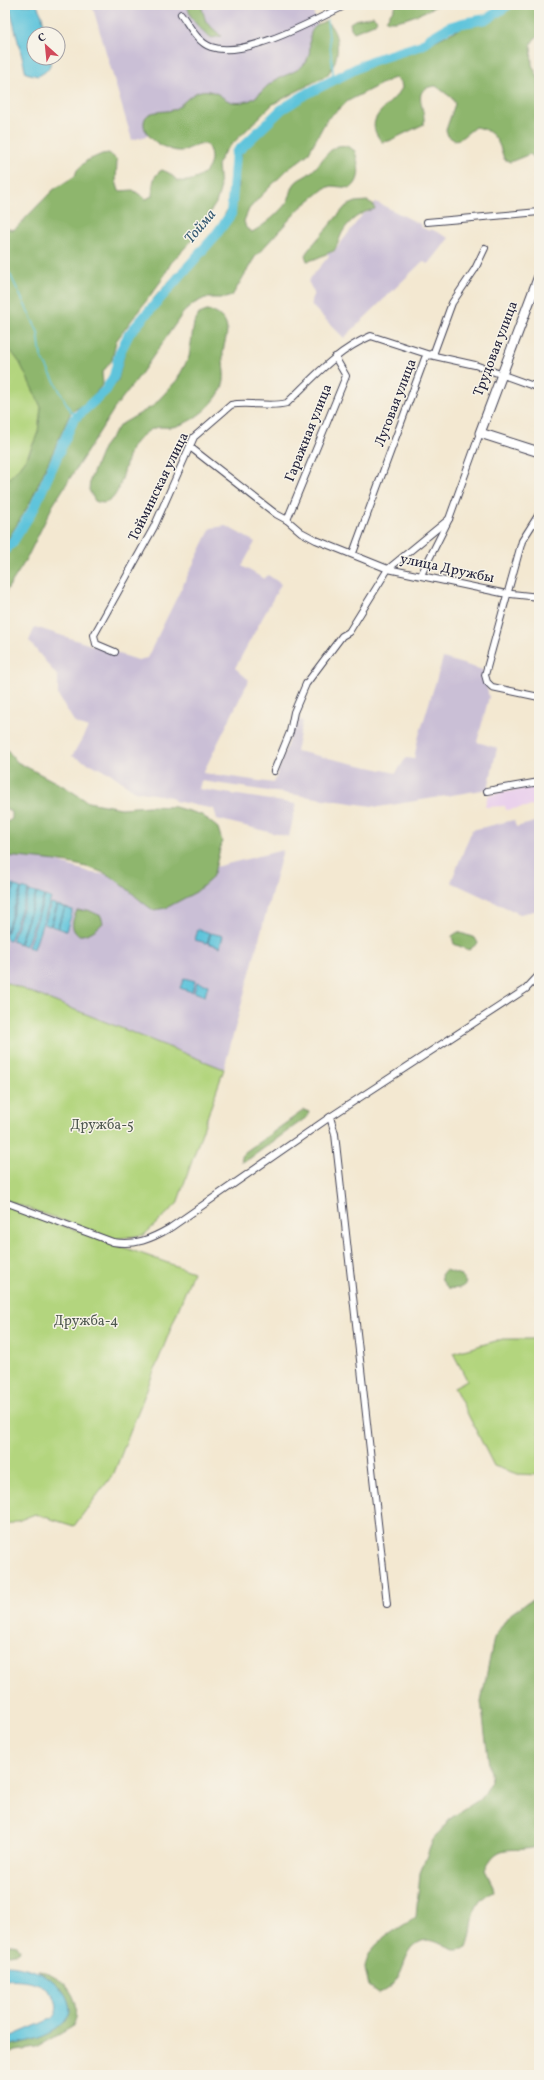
<svg xmlns="http://www.w3.org/2000/svg" width="544" height="2080" font-family="Vollkorn,serif">
<style>
.built{fill:#ead1ec}
.industrial{fill:#cabfd6}
.green{fill:#b3d57e;stroke:#6a7c5c}
.forest{fill:#8eb66d;stroke:#586c54}
.water{fill:#5ec4db;stroke:#40738b}
.lines{fill:none;stroke-linecap:round;stroke-linejoin:round}
.stream{stroke:#5ec4db;stroke-width:1.5}
.river{stroke:#5ec4db;stroke-width:10}
.street-casing{stroke:#414052;stroke-width:8}
.secondary-casing{stroke:#414052;stroke-width:11}
.street{stroke:#fff;stroke-width:6}
.secondary{stroke:#fff;stroke-width:9}
.labels{text-anchor:middle;dominant-baseline:central;stroke-width:3;stroke-linejoin:round;paint-order:stroke}
.street-label{font-size:14px;fill:#22223b;stroke:#f7f3e8}
.park-label{font-size:14px;fill:#4e584f;stroke:#f7f3e8}
.water-label{font-size:15px;font-style:italic;fill:#375b73;stroke:#f7f3e8}
</style>
<rect width="100%" height="100%" fill="#f7f3e8"/>
<filter id="ink" filterUnits="userSpaceOnUse"><feTurbulence type="fractalNoise" baseFrequency=".025" numOctaves="2"/><feDisplacementMap in="SourceGraphic" scale="8" xChannelSelector="R" yChannelSelector="G"/><feConvolveMatrix kernelMatrix="1 2 1 2 8 2 1 2 1" color-interpolation-filters="sRGB"/></filter>
<filter id="wash" filterUnits="userSpaceOnUse"><feTurbulence type="fractalNoise" baseFrequency=".012" numOctaves="4" result="noise"/><feDisplacementMap in="SourceGraphic" scale="16" xChannelSelector="R" yChannelSelector="G"/><feGaussianBlur stdDeviation="0.9" result="paint"/><feColorMatrix in="noise" values="0 0 0 0 0 0 0 0 0 0 0 0 0 0 0 0 0 1.4 0 .05"/><feComposite in="paint" operator="in"/></filter>
<g filter="url(#wash)">
<rect width="100%" height="100%" fill="#f3e8d1"/>
<path class="built" d="M539,786V805L506,810L505,806L485,807L488,795Z"/>
<g class="industrial">
<path d="M92,5H311L328,58L256,107L132,140Z"/>
<path d="M375,203H378L422,225L421,227L429,231L431,229L449,238L432,260L427,264L423,261L344,338L312,306L311,300L314,293L308,281L329,256L325,252L328,249L333,253L363,214L368,212Z"/>
<path d="M226,526L255,542L242,566L264,579L268,575L281,584L235,668L249,680L203,773L274,783L296,719L303,721L296,751L396,773L406,758L414,759L418,739L443,658L483,670L489,697L477,742L497,748L488,789L379,807L201,781L199,789L296,804L289,837L217,819L214,809L175,801L171,797L135,791L110,773L72,756L88,728L75,723L58,695V677L29,641L35,627L138,660L147,658L211,528Z"/>
<path d="M514,820L516,827L539,821V910L520,914L451,882L472,830Z"/>
<path d="M5,845L92,873L163,880L283,850L224,1069L5,982Z"/>
</g>
<g class="green">
<path d="M5,291L51,409L5,500Z"/>
<path d="M5,982L224,1069L177,1204L144,1235L114,1239L5,1200Z"/>
<path d="M5,1205L193,1272L114,1473L74,1526L35,1514L5,1526Z"/>
<path d="M503,1339H537L539,1343V1475L517,1474L494,1466L454,1387L467,1380L453,1353Z"/>
</g>
<g class="forest">
<path d="M188,5H201L206,22L221,36L212,38C202,31 188,19 188,5Z"/>
<path d="M396,5H438C427,11 397,25 386,20Z"/>
<path d="M511,5H539V36L535,38L531,44L532,65L539,79V162L530,154L510,162L504,159C499,142 495,130 475,127L460,139L454,140L448,136L446,130L455,104L452,98L436,86C409,88 426,107 424,124L389,141L382,142C360,117 390,108 402,88L401,82L395,78L389,80L348,101L327,119L308,154L287,170L258,199L249,209L244,221L246,228L252,232C265,225 278,214 287,202C291,196 291,187 296,182C300,178 307,176 311,172C325,161 333,134 355,151C358,164 363,178 351,188L332,186L325,188L300,208L255,257L232,296L225,298H205L193,304L183,313L141,374L116,406L53,505L26,560L5,593V556L74,423L105,396L118,380L129,334L155,297L219,226L239,186L237,166L242,153L281,113L359,67L386,58L408,54L465,26L485,23L498,16Z"/>
<path d="M373,16L377,20L374,24L354,32L351,28L350,23L355,20Z"/>
<path d="M326,21C342,34 340,61 327,75L273,104L225,151L218,163L220,190L216,203L194,238L171,263L161,281L116,341L112,360L102,373L103,384L87,403L71,412L30,503L5,544V482L17,470L29,454L38,432L41,407L20,363L5,343V228L13,230L16,228L53,190L75,176L77,170L86,161L102,154L109,153L117,160L116,181L119,191L133,190L146,199L152,196C153,186 152,175 162,170L169,173L178,181C199,184 220,166 207,145C199,140 190,150 181,151C169,152 145,139 144,125C143,107 166,114 175,109C186,102 194,88 209,91C226,94 224,107 248,101C258,98 264,87 274,81C283,75 299,72 305,63C317,47 299,30 326,21Z"/>
<path d="M367,201L373,204L375,209C361,212 349,220 342,233C339,239 338,245 334,251C324,254 316,260 307,261L305,255L309,249L346,206L356,202Z"/>
<path d="M207,311C217,311 227,320 227,330C227,337 224,344 223,351C222,361 225,372 224,381C220,401 195,421 177,426C162,430 159,422 143,435C139,439 134,444 131,449C123,465 121,513 95,501L89,490L90,480L103,448L120,425L153,406L177,380L189,357L194,323L199,314Z"/>
<path d="M5,747L17,762L65,787L88,802L121,808L149,806L175,807L202,815L218,828L222,841L214,873L211,879L196,892L166,908L153,910C138,900 125,885 110,876C82,861 37,859 5,856V823L12,819V812L5,808Z"/>
<path d="M88,910L101,916L103,923C96,930 87,936 78,935C70,929 72,919 77,911Z"/>
<path d="M458,932L475,938L478,943L469,950L454,944L452,936Z"/>
<path d="M304,1110L309,1112L307,1117L249,1159L242,1162L241,1156L245,1152Z"/>
<path d="M445,1270L461,1275L466,1283C462,1289 455,1289 448,1288L442,1281L441,1275Z"/>
<path d="M539,1598V1845C516,1857 499,1837 485,1870L493,1886L494,1891C467,1903 476,1925 467,1948C463,1949 458,1950 454,1950C444,1947 433,1937 422,1941C399,1949 409,1982 379,1993L369,1986C368,1981 365,1973 365,1967C368,1942 398,1930 416,1917L420,1873L433,1840L451,1818L480,1799L491,1781L481,1702L494,1638L508,1616L527,1602Z"/>
<path d="M12,1944L17,1945L20,1950L19,1952L5,1955V1947Z"/>
<path d="M38,1971C63,1972 87,2004 72,2027L36,2048L15,2051L5,2056V2046C30,2042 53,2035 69,2014C73,1996 51,1979 38,1971Z"/>
</g>
<g class="water">
<path d="M9,5H37L42,16L46,34H34V58H50C52,68 46,72 38,76L26,73Z"/>
<path d="M6,883L14,885L5,911V886Z"/>
<path d="M15,886L21,888L5,934V913Z"/>
<path d="M22,888L28,890L10,941L5,937Z"/>
<path d="M29,891L36,893L19,944L12,941Z"/>
<path d="M37,893L44,896L26,946L20,944Z"/>
<path d="M45,896L51,898L34,949L28,947Z"/>
<path d="M51,903L57,905L50,926L44,924Z"/>
<path d="M58,905L65,908L57,928L51,926Z"/>
<path d="M65,908L73,910L66,931L58,928Z"/>
<path d="M198,929L210,933L207,943L195,940Z"/>
<path d="M211,933L223,936L220,947L208,943Z"/>
<path d="M184,978L195,981L192,992L180,988Z"/>
<path d="M197,982L208,985L205,996L194,992Z"/>
<path d="M5,1965C30,1965 69,1981 70,2011C63,2036 26,2042 5,2046V2039L51,2019C56,2015 58,2009 56,2002C51,1982 22,1978 5,1980Z"/>
</g>
<g class="lines">
<g class="stream">
<path d="M325,5L326,9"/>
<path d="M327,20L334,80"/>
<path d="M5,264L38,332L41,356L71,412L78,414"/>
</g>
<path class="river" d="M5,550L12,543L34,508L74,419L106,390L114,376L120,352L129,334L215,236L231,214L236,153L282,109L308,93L371,61L422,45L432,37L449,27L463,23L487,19L508,5"/>
</g>
</g>
<g filter="url(#ink)">
<g class="lines">
<defs>
<g id="street">
<path d="M181,14C189,25 197,42 211,47C245,59 315,20 346,5"/>
<path d="M427,222L539,212"/>
<path d="M190,447L276,514L287,520L301,532L316,540L388,569L502,593L539,597"/>
<path d="M539,514L522,541L485,675L487,682L492,687L539,697"/>
<path d="M287,520L346,376L335,357"/>
<path d="M353,553L425,358L434,352L452,303L475,269L485,248"/>
<path d="M421,575L449,519L480,433"/>
<path d="M115,652L96,644L94,635L154,527L194,437L231,405C249,401 268,408 287,403C313,378 337,350 371,336L430,355L475,365L539,388"/>
<path d="M274,771L290,732L294,712L306,684L342,636L349,632L388,569L449,519"/>
<path d="M487,791L539,782"/>
<path d="M330,1117L335,1134L387,1604"/>
<path d="M5,1202L113,1242C135,1246 151,1239 170,1228L330,1117L526,989L539,975"/>
</g>
<path id="secondary" d="M539,276L480,433L539,452"/>
</defs>
<use href="#street" class="street-casing"/>
<use href="#secondary" class="secondary-casing"/>
<use href="#street" class="street"/>
<use href="#secondary" class="secondary"/>
</g>
</g>
<g class="labels">
<g class="street-label">
<text transform="translate(496 349) rotate(-69)">Трудовая улица</text>
<text transform="translate(396 403) rotate(-69)">Луговая улица</text>
<text transform="translate(309 433) rotate(-68)">Гаражная улица</text>
<text transform="translate(159 487) rotate(-64)">Тойминская улица</text>
<text transform="translate(447 569) rotate(12)">улица Дружбы</text>
</g>
<g class="park-label">
<text x="102" y="1125">Дружба-5</text>
<text x="86" y="1321">Дружба-4</text>
</g>
<g class="water-label">
<text transform="translate(201 227) rotate(-50)">Тойма</text>
</g>
</g>
<rect width="544" height="2080" fill="none" stroke="#f7f3e8" stroke-width="20"/>
<g transform="translate(46 46) rotate(333)"><circle r="19" fill="#f7f3e8" stroke="#a29fa3"/>
<path d="M0-3L7 15L0 10L-7 15Z" fill="#d1495b"/>
<text y="-6" font-size="11" font-weight="bold" text-anchor="middle" fill="#22223b">С</text>
</g>
</svg>
